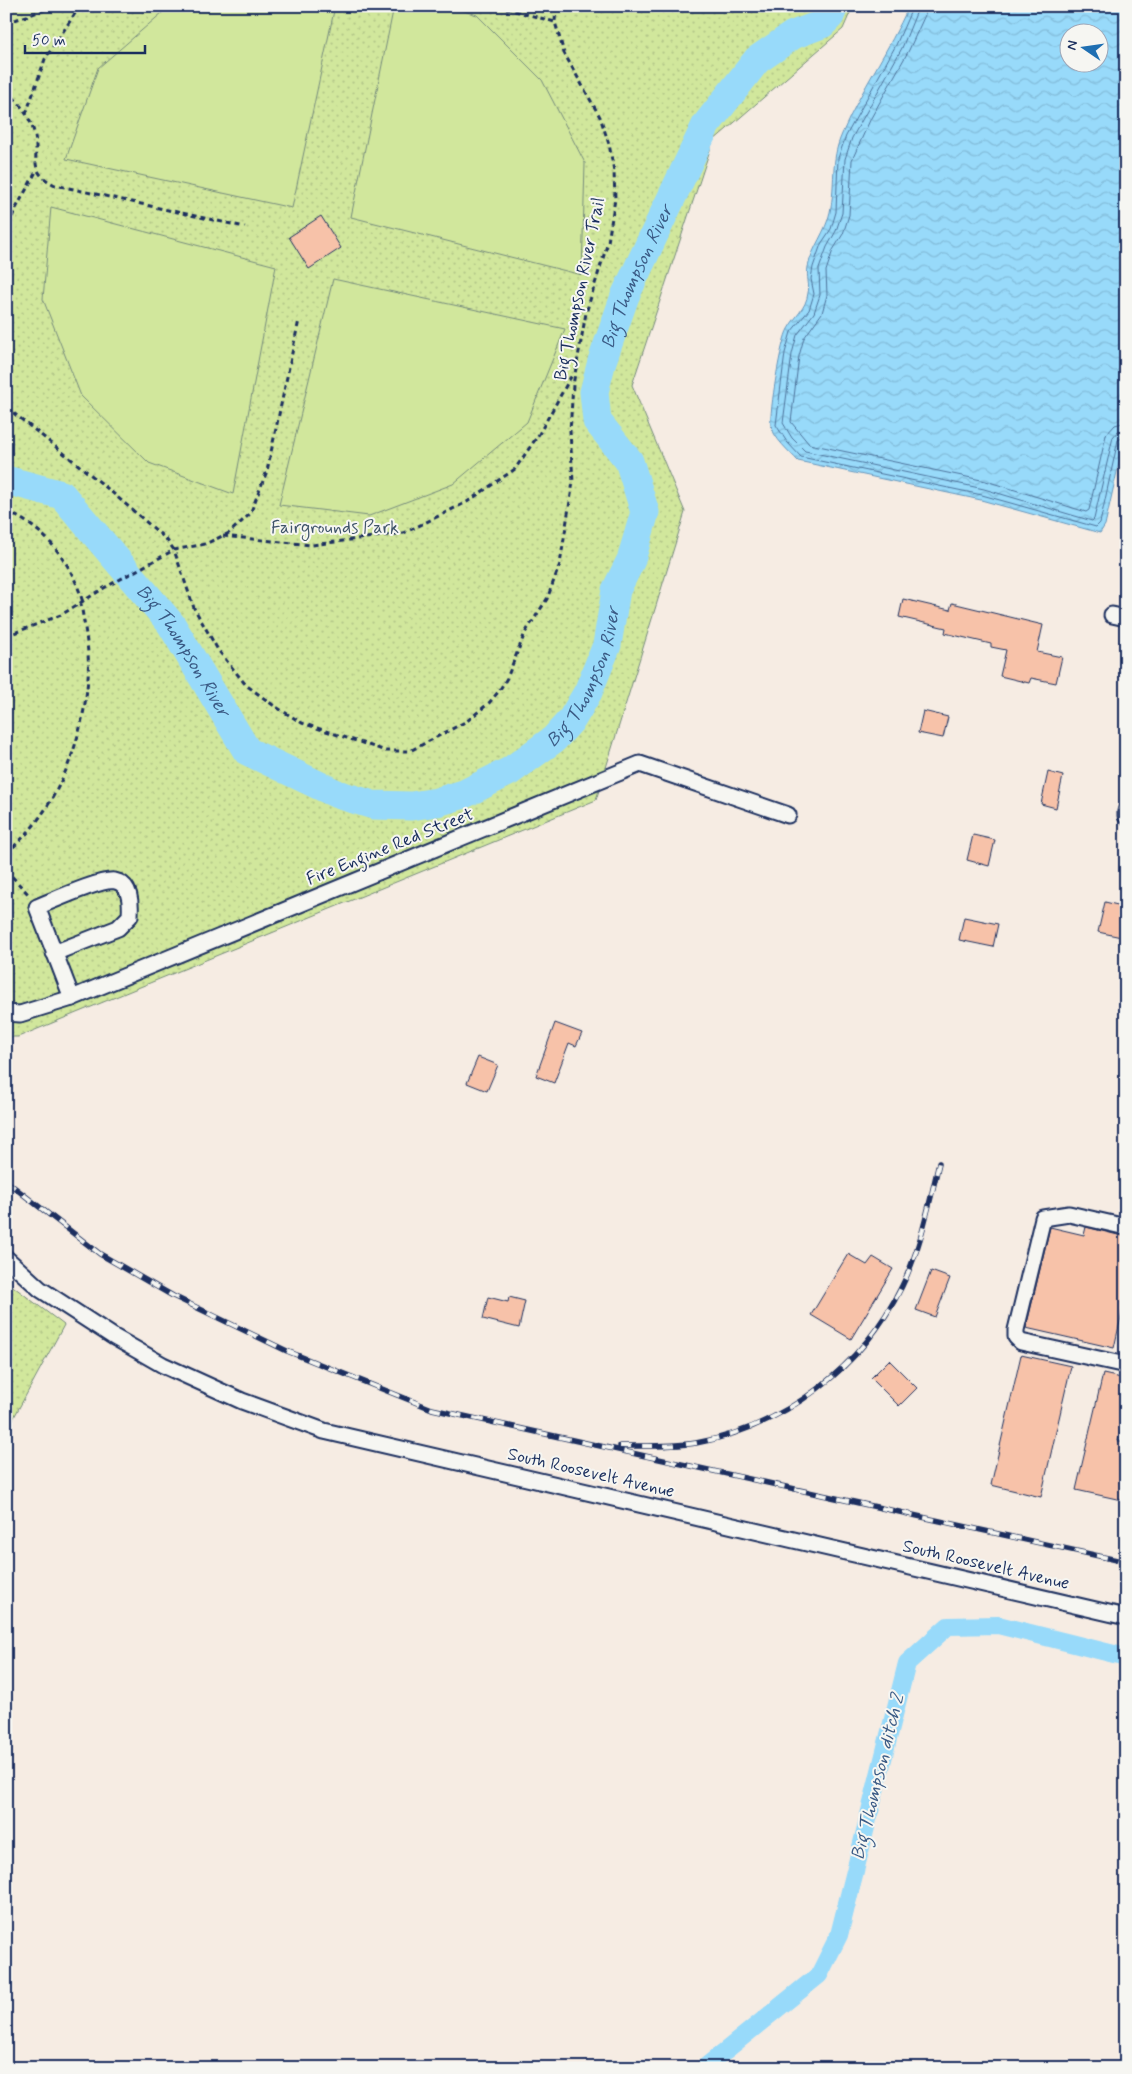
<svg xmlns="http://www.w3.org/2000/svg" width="1132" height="2074" font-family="Mynerve,sans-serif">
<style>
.park{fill:url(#park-dots);stroke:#768b7d}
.garden{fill:#d1e79c;stroke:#768b7d}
.water{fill:url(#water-waves);stroke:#6696bc;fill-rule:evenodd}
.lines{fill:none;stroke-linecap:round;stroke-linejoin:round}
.shore{stroke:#4d739c;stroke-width:1}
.canal{stroke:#98dafa;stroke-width:18}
.river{stroke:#98dafa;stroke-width:29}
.building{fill:#f7c2a9;stroke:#1b2f5e}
.minor-casing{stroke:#1b2f5e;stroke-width:19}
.path{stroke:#1b2f5e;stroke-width:3;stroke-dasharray:5 4;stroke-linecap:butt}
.minor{stroke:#f6f6f2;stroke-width:15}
.rail-casing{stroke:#1b2f5e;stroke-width:5.5}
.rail{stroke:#f6f6f2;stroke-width:4;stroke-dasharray:11;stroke-linecap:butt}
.labels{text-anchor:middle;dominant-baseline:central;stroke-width:4;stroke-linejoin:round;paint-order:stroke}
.street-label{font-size:18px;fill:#1b2f5e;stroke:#f6f6f2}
.park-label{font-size:18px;fill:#3f546a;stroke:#f6f6f2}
.water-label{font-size:19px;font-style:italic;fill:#3a5a85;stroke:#f6f6f2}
</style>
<defs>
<pattern id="park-dots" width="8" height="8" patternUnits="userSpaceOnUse" patternTransform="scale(1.25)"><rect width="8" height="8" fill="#d1e79c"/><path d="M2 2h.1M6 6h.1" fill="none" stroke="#b3c689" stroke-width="1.8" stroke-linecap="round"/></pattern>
<pattern id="water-waves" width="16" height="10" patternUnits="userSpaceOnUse" patternTransform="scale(1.25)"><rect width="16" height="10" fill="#98dafa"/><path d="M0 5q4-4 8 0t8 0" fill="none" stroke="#82bbd9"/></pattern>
</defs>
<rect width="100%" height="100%" fill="#f6ece3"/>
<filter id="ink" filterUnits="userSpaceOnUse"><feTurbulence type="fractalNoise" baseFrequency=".02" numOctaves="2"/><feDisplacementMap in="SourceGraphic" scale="10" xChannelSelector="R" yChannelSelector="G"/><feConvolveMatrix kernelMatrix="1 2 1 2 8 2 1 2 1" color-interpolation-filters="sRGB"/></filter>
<g filter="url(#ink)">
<g class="park">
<path d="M6,6H853L843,29L713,141L632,385L685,512L596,800L18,1037H6Z"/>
<path d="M6,1281L64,1325L6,1432Z"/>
</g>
<g class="garden">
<path d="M170,6H335L292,208L66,159L98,68Z"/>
<path d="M394,6H448L477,15L542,80L585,163L582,275L351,217Z"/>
<path d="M51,207L276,266L233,494L149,463L81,396L43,299Z"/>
<path d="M333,279L565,329L527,422L453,484L369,516L279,505Z"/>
</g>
<path class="water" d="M909,6H1126V432L1105,525L1100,533L981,500L798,461C790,452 773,438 771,425C769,413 781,340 788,329C795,316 806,309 808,293C810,285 806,277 808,267C812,247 826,232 830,212C836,184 830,161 842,134C861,90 889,50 909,6ZM1070,32H1100V62H1070Z"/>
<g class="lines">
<g class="shore">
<path d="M913,6L896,45L846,136L838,158L836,212L831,229L821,244L813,267L811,279L814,294L809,310L791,332L785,353L776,425L787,442L801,457L982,495L1096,527L1100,523L1118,440L1126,436"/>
<path d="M919,6L902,48L852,138L845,159L842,213L836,231L827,247L819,269L820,295L814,313L797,335L792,354L783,423L792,438L805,451L984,489L1092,521L1094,519L1113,437L1118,431L1126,430"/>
<path d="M927,6L925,15L909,50L871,118L852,160L849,215L843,234L833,250L826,271L827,295L822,313L804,338L799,356L791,422L809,444L986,481L1086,512L1089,510L1106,435L1115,425L1126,422"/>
</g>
<path class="canal" d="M704,2068L819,1975L839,1935L907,1663L948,1626L998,1625L1126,1657"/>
<path class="river" id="s1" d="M6,480L62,495L171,624L247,751L337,794L373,805L411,806L437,802L464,794L510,771L554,739L572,719L588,692L607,645L616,590L631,560L645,512L629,461L597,421L594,392L602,361L625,296L706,125L757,60L793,35L822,24L830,16L834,6"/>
</g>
<g class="building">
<path d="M321,216L341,248L309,269L289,237Z"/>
<path d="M903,599L950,610L952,603L1043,625L1037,652L1062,657L1056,683L1031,678L1029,683L1000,676L1006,650L991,647V644L945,633L946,628L899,617Z"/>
<path d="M923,711L948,717L943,738L918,733Z"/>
<path d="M1048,772L1063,776L1056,808L1041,804Z"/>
<path d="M973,835L995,840L989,866L967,860Z"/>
<path d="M1105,902L1126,907V938L1098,932Z"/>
<path d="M964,917L998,924L993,947L959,940Z"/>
<path d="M555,1023L582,1033L576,1046L569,1043L554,1083L536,1076Z"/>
<path d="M478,1057L498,1065L487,1091L467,1083Z"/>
<path d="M1050,1227L1084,1235L1086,1227L1126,1237V1295L1114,1348L1026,1328Z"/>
<path d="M848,1254L867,1265L873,1257L893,1269L851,1339L811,1315Z"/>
<path d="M931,1271L950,1278L935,1317L916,1310Z"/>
<path d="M488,1297L508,1302L509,1297L525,1301L519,1328L483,1319Z"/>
<path d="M1021,1355L1071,1366L1041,1497L991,1485Z"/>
<path d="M889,1360L917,1388L899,1406L871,1378Z"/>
<path d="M1103,1374L1126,1379V1408L1118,1441H1126V1501L1076,1490Z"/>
</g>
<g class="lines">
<defs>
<g id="minor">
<path d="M1112,615L1126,618"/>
<path d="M1126,811V816"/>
<path d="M54,953L118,928L130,916C131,903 131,884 115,881C102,878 52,901 37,907L72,998"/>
<path d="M6,1013L20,1014L72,998L640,764L788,815"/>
<path d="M1126,1227L1069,1214L1043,1218L1016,1330V1337L1021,1342L1126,1365"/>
<path d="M6,1258L40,1289L114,1337L163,1365L242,1401L324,1431L1126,1617"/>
</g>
</defs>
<use href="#minor" class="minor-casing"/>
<g class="path">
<path d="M497,6L555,22"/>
<path d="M512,8L521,6"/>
<path d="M6,23L56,6"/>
<path d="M6,91C20,102 29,116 34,132C41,157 25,170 55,185L245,227"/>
<path d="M26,114L45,59L80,6"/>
<path d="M6,234L14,212L37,170"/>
<path d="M6,287V315"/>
<path d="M6,407L101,483L166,539L174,550L194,608L218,650L246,685L273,705L302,723L386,751H410L467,721L489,703L499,691L507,678L525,633L547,599L560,564L573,482L570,431L573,385L586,313L608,242L615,199L614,171L609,144L600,117L564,53L555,22L556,6"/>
<path d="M6,511C45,528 72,562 83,603"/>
<path d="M223,536L312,545L404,533L467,502L515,469L539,434L573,373"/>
<path d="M6,636L61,615L104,588L174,550L205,544L229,533L250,514L267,471L299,320"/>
<path d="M6,853C57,813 84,739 88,677C90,653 85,628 81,604"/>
<path d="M6,870L29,895"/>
</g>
<use href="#minor" class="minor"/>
<defs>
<g id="rail">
<path d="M6,1181L100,1254L173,1296L287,1351L432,1409L1126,1562"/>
<path d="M620,1446C646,1446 671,1447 696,1443C784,1427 863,1367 902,1286C921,1248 929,1204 939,1163"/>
</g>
</defs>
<use href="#rail" class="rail-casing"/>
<use href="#rail" class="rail"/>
</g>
</g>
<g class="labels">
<g class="street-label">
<text transform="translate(580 289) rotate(-78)">Big Thompson River Trail</text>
<text transform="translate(390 847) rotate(-22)">Fire Engine Red Street</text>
<text transform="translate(591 1473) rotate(13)">South Roosevelt Avenue</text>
<text transform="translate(986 1565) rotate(13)">South Roosevelt Avenue</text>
</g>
<g class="park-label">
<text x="335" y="528">Fairgrounds Park</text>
</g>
<g class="water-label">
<text stroke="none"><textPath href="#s1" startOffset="1216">Big Thompson River</textPath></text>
<text stroke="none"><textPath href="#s1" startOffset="256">Big Thompson River</textPath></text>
<text stroke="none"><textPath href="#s1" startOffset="781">Big Thompson River</textPath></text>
<text transform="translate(878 1777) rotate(-76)">Big Thompson ditch 2</text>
</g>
</g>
<rect width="1132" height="2074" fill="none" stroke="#f6f6f2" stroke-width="25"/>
<rect x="12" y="12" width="1107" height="2049" fill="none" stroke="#1b2f5e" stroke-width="2" filter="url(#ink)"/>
<g transform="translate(1084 48) rotate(283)"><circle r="24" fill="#f6f6f2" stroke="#9ea6b7"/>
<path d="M0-4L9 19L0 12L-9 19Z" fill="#1f6fb2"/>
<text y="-8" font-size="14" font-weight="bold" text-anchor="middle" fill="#1b2f5e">N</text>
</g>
<path d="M25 45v8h120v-8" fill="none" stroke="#1b2f5e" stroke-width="2.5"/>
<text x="32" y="45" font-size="15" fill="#1b2f5e" stroke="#f6f6f2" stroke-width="4" paint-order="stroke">50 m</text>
</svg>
